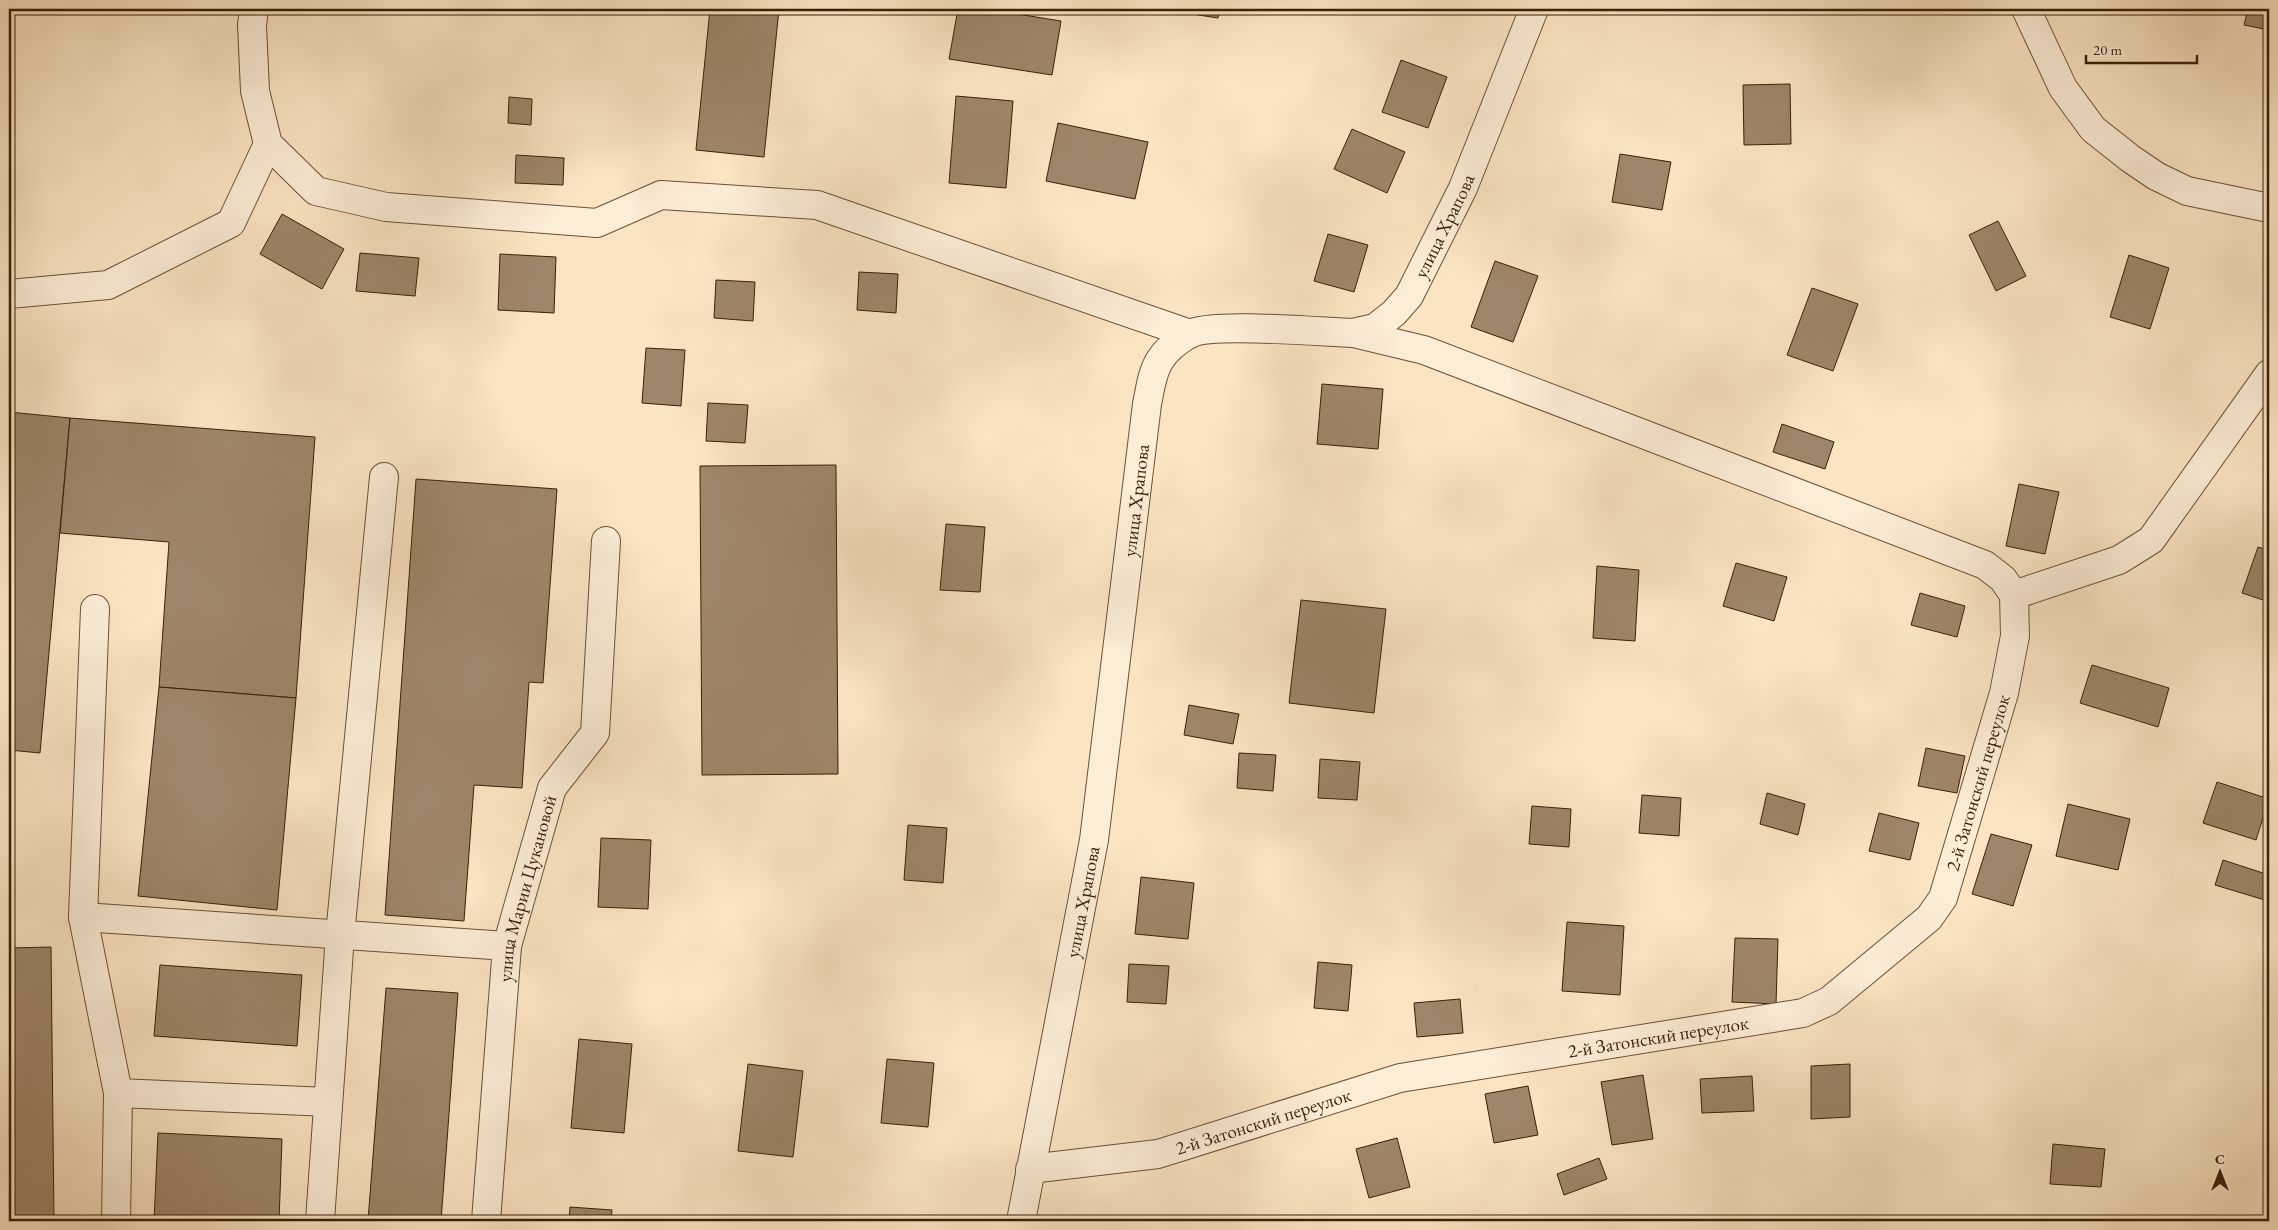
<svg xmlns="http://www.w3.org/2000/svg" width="2278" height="1230" font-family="'EB Garamond',serif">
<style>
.building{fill:#9f8569;stroke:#3b1e08}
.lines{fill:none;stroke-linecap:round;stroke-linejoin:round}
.minor-casing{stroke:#6b5036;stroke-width:30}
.minor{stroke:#fcedd7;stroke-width:28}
.labels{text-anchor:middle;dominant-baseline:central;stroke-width:4;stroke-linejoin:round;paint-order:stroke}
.street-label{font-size:19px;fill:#3b1e08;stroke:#fcedd7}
</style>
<rect width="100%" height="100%" fill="#fbe4c2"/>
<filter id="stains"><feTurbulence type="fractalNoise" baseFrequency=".004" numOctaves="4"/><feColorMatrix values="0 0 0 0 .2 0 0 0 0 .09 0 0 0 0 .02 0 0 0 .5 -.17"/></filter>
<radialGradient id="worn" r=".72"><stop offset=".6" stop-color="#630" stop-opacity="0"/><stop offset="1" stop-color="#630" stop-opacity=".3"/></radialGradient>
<g class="building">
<path d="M710,9H779L764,157L696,150Z"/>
<path d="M958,9H986L1061,21L1052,75L949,59Z"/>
<path d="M1179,9H1220L1218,18L1179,12Z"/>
<path d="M2248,9H2269V30L2244,25Z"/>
<path d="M1401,60L1447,77L1428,128L1382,112Z"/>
<path d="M1790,84L1791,144L1744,145L1743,85Z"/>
<path d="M956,96L1013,101L1006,188L949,183Z"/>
<path d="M509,97L532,99L531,125L508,123Z"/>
<path d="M1058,123L1148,142L1135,199L1046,181Z"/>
<path d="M1352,129L1405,152L1387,193L1334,169Z"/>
<path d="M1620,154L1671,162L1662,210L1612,202Z"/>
<path d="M516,155L564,158L563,185L515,183Z"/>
<path d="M282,214L344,249L322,289L260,254Z"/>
<path d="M1998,221L2026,276L1996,291L1969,235Z"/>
<path d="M1328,234L1368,245L1354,292L1314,281Z"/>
<path d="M360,253L419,258L415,296L356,291Z"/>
<path d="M500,254L556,257L554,313L498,310Z"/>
<path d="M2129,255L2169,268L2150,329L2110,317Z"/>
<path d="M1495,261L1538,276L1513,342L1471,327Z"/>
<path d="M859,272L898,274L896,313L857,310Z"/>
<path d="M716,280L755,282L753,321L714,318Z"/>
<path d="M1812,288L1858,304L1833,371L1787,355Z"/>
<path d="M646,348L685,350L681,406L642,403Z"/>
<path d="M1322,384L1383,389L1378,449L1317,444Z"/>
<path d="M708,403L748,405L745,443L706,441Z"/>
<path d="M9,412L70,418L40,753L9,750Z"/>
<path d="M70,418L315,437L296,698L159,687L169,542L60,533Z"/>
<path d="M1782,424L1834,442L1825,469L1773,452Z"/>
<path d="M836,465L838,774L702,775L700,466Z"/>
<path d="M416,479L557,489L543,683L529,682L522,788L474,785L464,921L385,915Z"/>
<path d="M2019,484L2059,492L2045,554L2006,546Z"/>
<path d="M946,524L985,527L980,592L940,590Z"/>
<path d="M2258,547L2269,550V602L2242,593Z"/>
<path d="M1736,563L1787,577L1774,621L1723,606Z"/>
<path d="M1597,566L1639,570L1635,641L1593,638Z"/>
<path d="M1920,593L1965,606L1957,637L1911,625Z"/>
<path d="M1301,600L1386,609L1374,713L1289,703Z"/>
<path d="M2092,665L2169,688L2158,727L2080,703Z"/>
<path d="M159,687L296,698L277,910L138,896Z"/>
<path d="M1189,705L1239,714L1233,744L1184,735Z"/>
<path d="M1926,748L1965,756L1957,793L1918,786Z"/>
<path d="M1239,753L1276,755L1273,791L1237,788Z"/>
<path d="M1320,759L1360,762L1357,800L1318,798Z"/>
<path d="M2217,782L2269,799L2256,840L2203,823Z"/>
<path d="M1767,793L1805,804L1798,835L1760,824Z"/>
<path d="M1642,795L1681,798L1679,836L1639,833Z"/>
<path d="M2068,804L2130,819L2118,870L2056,856Z"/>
<path d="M1532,806L1571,809L1569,847L1529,844Z"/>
<path d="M1879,813L1919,823L1910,860L1869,851Z"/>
<path d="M908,825L947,828L943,883L904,880Z"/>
<path d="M1991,834L2032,845L2013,906L1972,894Z"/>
<path d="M601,838L651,840L648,909L598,907Z"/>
<path d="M2223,860L2269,875L2268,901L2215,885Z"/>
<path d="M1141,877L1194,883L1188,939L1135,934Z"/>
<path d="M1567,922L1624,926L1620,995L1562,991Z"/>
<path d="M1735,938L1778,939L1776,1004L1732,1002Z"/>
<path d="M51,947L54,1221H9V948Z"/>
<path d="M1318,962L1352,965L1348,1011L1314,1008Z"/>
<path d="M1129,964L1169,966L1166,1004L1127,1002Z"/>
<path d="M160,965L302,975L297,1046L154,1036Z"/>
<path d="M386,988L458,993L441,1221H368Z"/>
<path d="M1460,999L1463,1033L1417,1037L1414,1003Z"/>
<path d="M579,1039L632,1044L624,1133L571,1128Z"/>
<path d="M887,1059L934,1063L928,1127L881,1123Z"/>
<path d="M748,1064L803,1071L793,1157L738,1151Z"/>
<path d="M1850,1064V1117L1811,1119V1066Z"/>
<path d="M1643,1075L1653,1139L1612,1145L1601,1082Z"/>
<path d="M1752,1076L1754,1111L1702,1113L1700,1079Z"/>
<path d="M1528,1086L1538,1135L1494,1143L1485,1094Z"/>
<path d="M158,1133L282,1139L279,1221H154Z"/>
<path d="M1397,1138L1410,1187L1369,1198L1356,1149Z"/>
<path d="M2053,1144L2105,1149L2101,1187L2050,1184Z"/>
<path d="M1599,1158L1607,1179L1564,1195L1557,1174Z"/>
<path d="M570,1207L612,1210L611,1221H569Z"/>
</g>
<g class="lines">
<defs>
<g id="minor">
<path d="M254,9L252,25L255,91L268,144L316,191L386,207L597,223L661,195L817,205L1190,334"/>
<path d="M2026,9L2063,88L2093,129L2131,159L2156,176L2187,191L2269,208"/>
<path d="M9,294L108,285L231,223L268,144"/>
<path d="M1353,333L1424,350L1985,565L2003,579L2014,595L2119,560L2151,540L2269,374"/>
<path d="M95,609L83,917L118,1093L116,1221"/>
<path d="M83,917L507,946"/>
<path d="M118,1093L328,1102"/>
<path id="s1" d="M1030,1169L1158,1154L1400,1078L1803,1013L1829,1001L1929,918L1943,898L2004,693L2015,636L2014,595"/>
<path d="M320,1221L340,935L384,477"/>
<path id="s2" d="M486,1221L507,946L552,788L595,733L606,541"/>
<path id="s3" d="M1021,1221L1094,840L1147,404C1150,390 1152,372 1160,360C1166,350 1179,340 1189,334C1212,322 1321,332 1353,333L1375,328L1394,313L1409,296L1463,188L1534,9"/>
</g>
</defs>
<use href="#minor" class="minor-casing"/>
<use href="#minor" class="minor"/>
</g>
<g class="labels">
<g class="street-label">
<text stroke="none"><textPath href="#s3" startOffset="1225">улица Храпова</textPath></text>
<text stroke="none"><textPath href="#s3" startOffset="730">улица Храпова</textPath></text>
<text stroke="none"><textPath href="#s1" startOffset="1094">2-й Затонский переулок</textPath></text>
<text stroke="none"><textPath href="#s2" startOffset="336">улица Марии Цукановой</textPath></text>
<text stroke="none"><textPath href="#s3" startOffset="325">улица Храпова</textPath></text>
<text stroke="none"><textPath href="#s1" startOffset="644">2-й Затонский переулок</textPath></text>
<text stroke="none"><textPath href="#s1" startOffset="239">2-й Затонский переулок</textPath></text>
</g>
</g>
<rect width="2278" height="1230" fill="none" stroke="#fbe4c2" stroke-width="30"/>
<rect x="10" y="10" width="2258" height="1210" fill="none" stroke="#3b1e08" stroke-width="2.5"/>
<rect x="15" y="15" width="2248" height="1200" fill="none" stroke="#3b1e08"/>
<g transform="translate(2220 1172)" stroke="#fcedd7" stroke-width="4" paint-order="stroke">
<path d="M0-4L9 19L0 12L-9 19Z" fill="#3b1e08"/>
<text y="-8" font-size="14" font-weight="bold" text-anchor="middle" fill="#3b1e08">С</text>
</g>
<path d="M2086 55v8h111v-8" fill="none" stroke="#3b1e08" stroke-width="2.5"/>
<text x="2093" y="55" font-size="15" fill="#3b1e08" stroke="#fcedd7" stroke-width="4" paint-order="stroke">20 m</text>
<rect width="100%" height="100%" filter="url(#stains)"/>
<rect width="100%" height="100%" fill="url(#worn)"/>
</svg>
